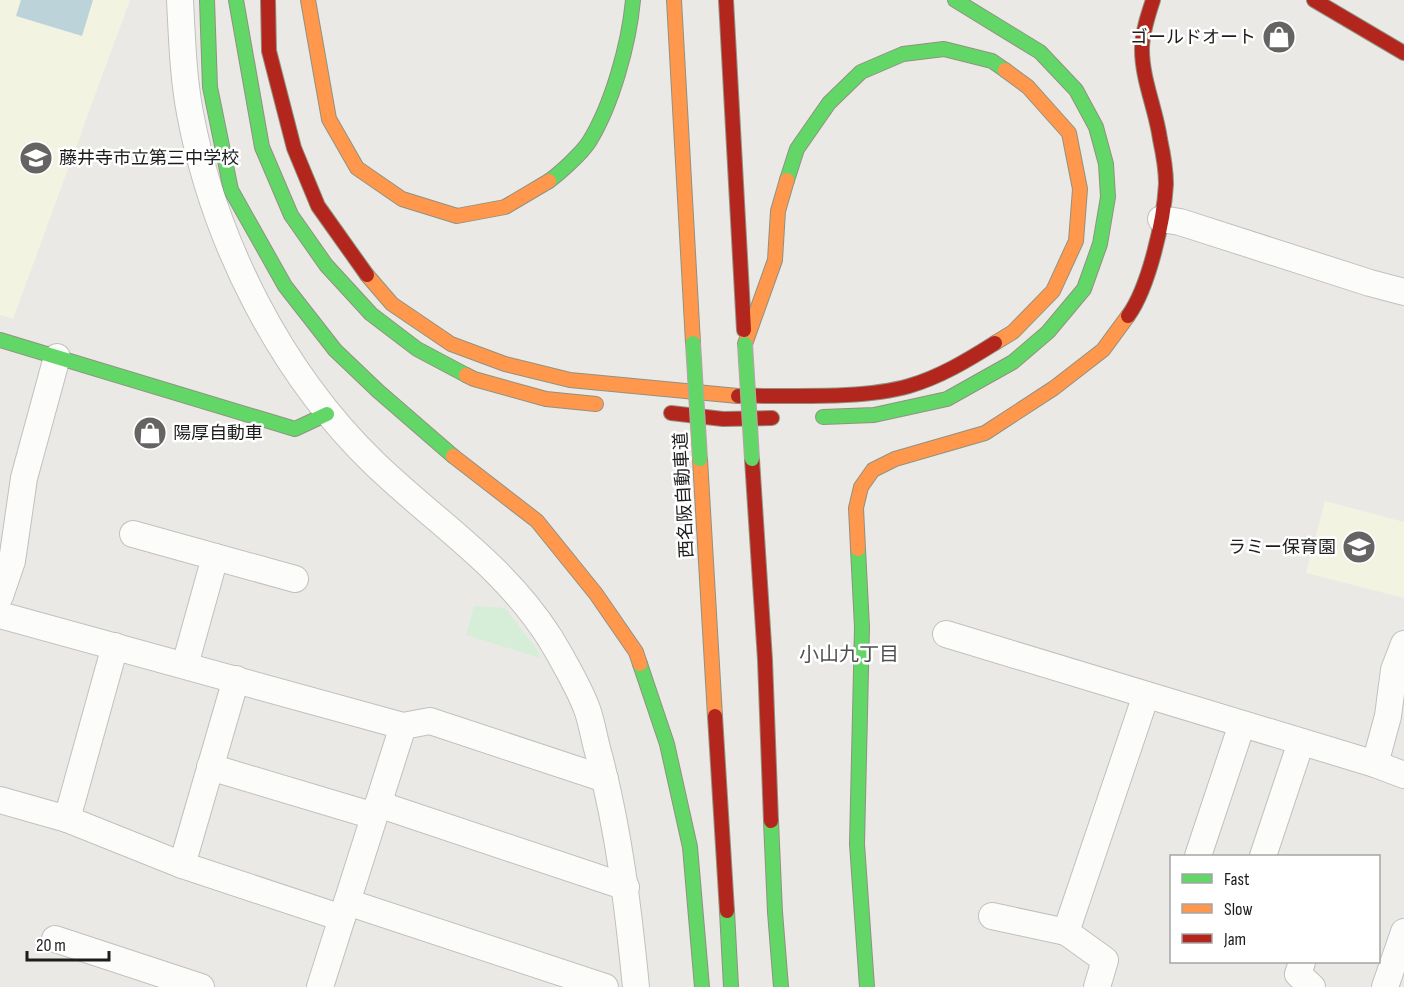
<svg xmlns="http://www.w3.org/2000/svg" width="1404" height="987" font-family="'Sofia Sans Condensed','Noto Sans JP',sans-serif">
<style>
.education{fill:#f3f3e2}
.park{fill:#d6eed7}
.water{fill:#bdd3da}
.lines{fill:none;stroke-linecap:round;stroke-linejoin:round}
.street-casing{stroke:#c1c0be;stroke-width:28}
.fast-casing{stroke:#909280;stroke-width:16}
.slow-casing{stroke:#909280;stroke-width:16}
.jam-casing{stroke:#909280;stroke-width:16}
.street{stroke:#fcfcfb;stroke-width:26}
.fast{stroke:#63d668;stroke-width:14}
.slow{stroke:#ff974d;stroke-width:14}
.jam{stroke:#b3261e;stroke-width:14}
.fast-bridge-casing{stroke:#bca1a7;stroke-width:16;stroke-linecap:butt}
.fast-bridge{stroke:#63d668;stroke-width:14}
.labels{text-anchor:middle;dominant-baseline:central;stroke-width:5;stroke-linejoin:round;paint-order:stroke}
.poi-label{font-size:18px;fill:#1d1d1d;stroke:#fff;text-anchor:end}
.street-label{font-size:18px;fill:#1d1d1d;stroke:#fff}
.neighbourhood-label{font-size:20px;fill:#505050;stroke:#fff}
</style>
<rect width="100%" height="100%" fill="#ebe9e6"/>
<g class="education">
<path d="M0,0H130L13,319L0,315Z"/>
<path d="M1325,501L1404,522V598L1306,573Z"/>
</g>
<path class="park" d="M474,606L505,608L538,651L540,658L466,635Z"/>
<path class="water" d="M21,0H93L82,36L16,16Z"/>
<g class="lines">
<defs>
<g id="street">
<path d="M180,0C182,37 183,76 190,113C214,241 280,372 374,463C436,523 502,563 550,638C561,656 580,690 587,709C592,723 594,738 598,752C619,830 628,907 636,987"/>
<path d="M1161,219L1180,222L1370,283L1404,292"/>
<path d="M133,534L295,579"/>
<path d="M0,596L12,561L24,478L57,357"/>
<path d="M0,615L403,726L430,721L605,779"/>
<path d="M946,634L1375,764L1404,775"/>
<path d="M185,665L215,557"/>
<path d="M1375,764L1388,716L1394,670L1404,644"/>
<path d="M210,767L374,816"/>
<path d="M0,800L67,819L182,865L342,918"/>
<path d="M378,804L626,887"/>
<path d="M67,819L115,646"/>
<path d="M1198,856L1242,724"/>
<path d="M1263,856L1301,742"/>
<path d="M182,865L236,679"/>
<path d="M347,902L605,987"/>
<path d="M992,916L1066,932L1105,960L1097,987"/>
<path d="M1066,932L1146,695"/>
<path d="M55,939L201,987"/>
<path d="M1302,962L1298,974L1312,987"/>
<path d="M320,987L403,726"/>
<path d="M1385,987L1404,932"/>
</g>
<g id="fast">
<path d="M207,0L210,87L231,190L285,286L335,350L378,391L453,456"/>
<path d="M236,0L262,147L291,215L326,265L371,314L417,349L466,375"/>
<path d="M787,180L797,149L829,103L861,72L903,54L944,49L992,61L1005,70"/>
<path d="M549,181C560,173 581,154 589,142C612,105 629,44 633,0"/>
<path d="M0,340L295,429L327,414"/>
<path d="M823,417L874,415L947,399L1013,362L1048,332L1084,289L1100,244L1108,197L1106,164L1096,127L1076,90L1040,52L955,0"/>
<path d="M858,549L862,627L857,844L867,987"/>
<path d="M640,664L667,744L690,847L702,987"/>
<path d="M771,821L775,912L781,987"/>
<path d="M727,911L731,987"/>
</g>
<g id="slow">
<path d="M308,0L329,119L357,168L402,199L457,216L505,207L549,181"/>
<path d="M674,0L693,343"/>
<path d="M367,275L392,304L451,344L505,364L570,380L738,396"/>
<path d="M995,343L1013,332L1053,291L1076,241L1080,189L1069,133L1028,87L1005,70"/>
<path d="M745,344L775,260L778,211L787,180"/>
<path d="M466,375L474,379L546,399L596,404"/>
<path d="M453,456L537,521L596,594L636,652L640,664"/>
<path d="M700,459L715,716"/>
<path d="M858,549L856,508L861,487L873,470L895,459L985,433L1054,388L1103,350L1128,316"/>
</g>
<g id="jam">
<path d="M268,0L269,51L294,148L318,206L367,275"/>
<path d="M726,0L744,330"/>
<path d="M1314,0L1404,53"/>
<path d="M1128,316C1149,287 1164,220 1166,184C1166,170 1163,153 1160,139C1156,109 1142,80 1142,49C1142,33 1148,15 1153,0"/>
<path d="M738,396C790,395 860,400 909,386C940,377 968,360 995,343"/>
<path d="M671,413L723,419L772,418"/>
<path d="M752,459L765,660L771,821"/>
<path d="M715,716L727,911"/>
</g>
</defs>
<use href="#street" class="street-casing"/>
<use href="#fast" class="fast-casing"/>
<use href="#slow" class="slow-casing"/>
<use href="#jam" class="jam-casing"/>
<use href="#street" class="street"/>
<use href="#fast" class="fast"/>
<use href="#slow" class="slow"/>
<use href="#jam" class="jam"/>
<defs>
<g id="fast-bridge">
<path d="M693,343L700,459"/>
<path d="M745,344L752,459"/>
</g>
</defs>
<use href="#fast-bridge" class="fast-bridge-casing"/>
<use href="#fast-bridge" class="fast-bridge"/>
</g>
<defs>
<symbol id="shop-disc" viewBox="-11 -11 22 22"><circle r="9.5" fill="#656463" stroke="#fff"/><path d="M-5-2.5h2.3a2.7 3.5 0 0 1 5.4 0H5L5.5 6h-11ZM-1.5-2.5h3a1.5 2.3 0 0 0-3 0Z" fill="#fff"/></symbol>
<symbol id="school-disc" viewBox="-11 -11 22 22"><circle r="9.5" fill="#656463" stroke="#fff"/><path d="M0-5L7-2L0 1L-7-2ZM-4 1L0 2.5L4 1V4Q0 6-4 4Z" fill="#fff"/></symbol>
</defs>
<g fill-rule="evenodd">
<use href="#shop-disc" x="1260" y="18" width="38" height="38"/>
<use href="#school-disc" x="17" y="139" width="38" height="38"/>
<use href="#shop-disc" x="131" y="414" width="38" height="38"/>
<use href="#school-disc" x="1340" y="528" width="38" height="38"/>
</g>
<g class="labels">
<g class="poi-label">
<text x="1256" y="37">ゴールドオート</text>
<text x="59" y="158" text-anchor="start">藤井寺市立第三中学校</text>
<text x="173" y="433" text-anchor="start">陽厚自動車</text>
<text x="1336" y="547">ラミー保育園</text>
</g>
<g class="street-label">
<text transform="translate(684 495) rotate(-93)">西名阪自動車道</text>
</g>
<g class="neighbourhood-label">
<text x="849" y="655">小山九丁目</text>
</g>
</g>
<rect x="1170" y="855" width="210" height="108" fill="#ffffff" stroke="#a5a5a5" stroke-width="1.5"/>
<rect x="1182" y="874" width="30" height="9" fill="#63d668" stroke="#a5a5a5" stroke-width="1.5"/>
<text x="1224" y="885" font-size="18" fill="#1d1d1d">Fast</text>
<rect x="1182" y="904" width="30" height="9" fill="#ff974d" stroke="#a5a5a5" stroke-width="1.5"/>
<text x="1224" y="915" font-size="18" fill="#1d1d1d">Slow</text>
<rect x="1182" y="934" width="30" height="9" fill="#b3261e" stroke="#a5a5a5" stroke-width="1.5"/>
<text x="1224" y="945" font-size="18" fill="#1d1d1d">Jam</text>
<path d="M27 951v9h82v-9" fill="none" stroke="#1d1d1d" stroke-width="3"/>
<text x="36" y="951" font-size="18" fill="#1d1d1d" stroke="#ffffff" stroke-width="4.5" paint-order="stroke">20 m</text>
</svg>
